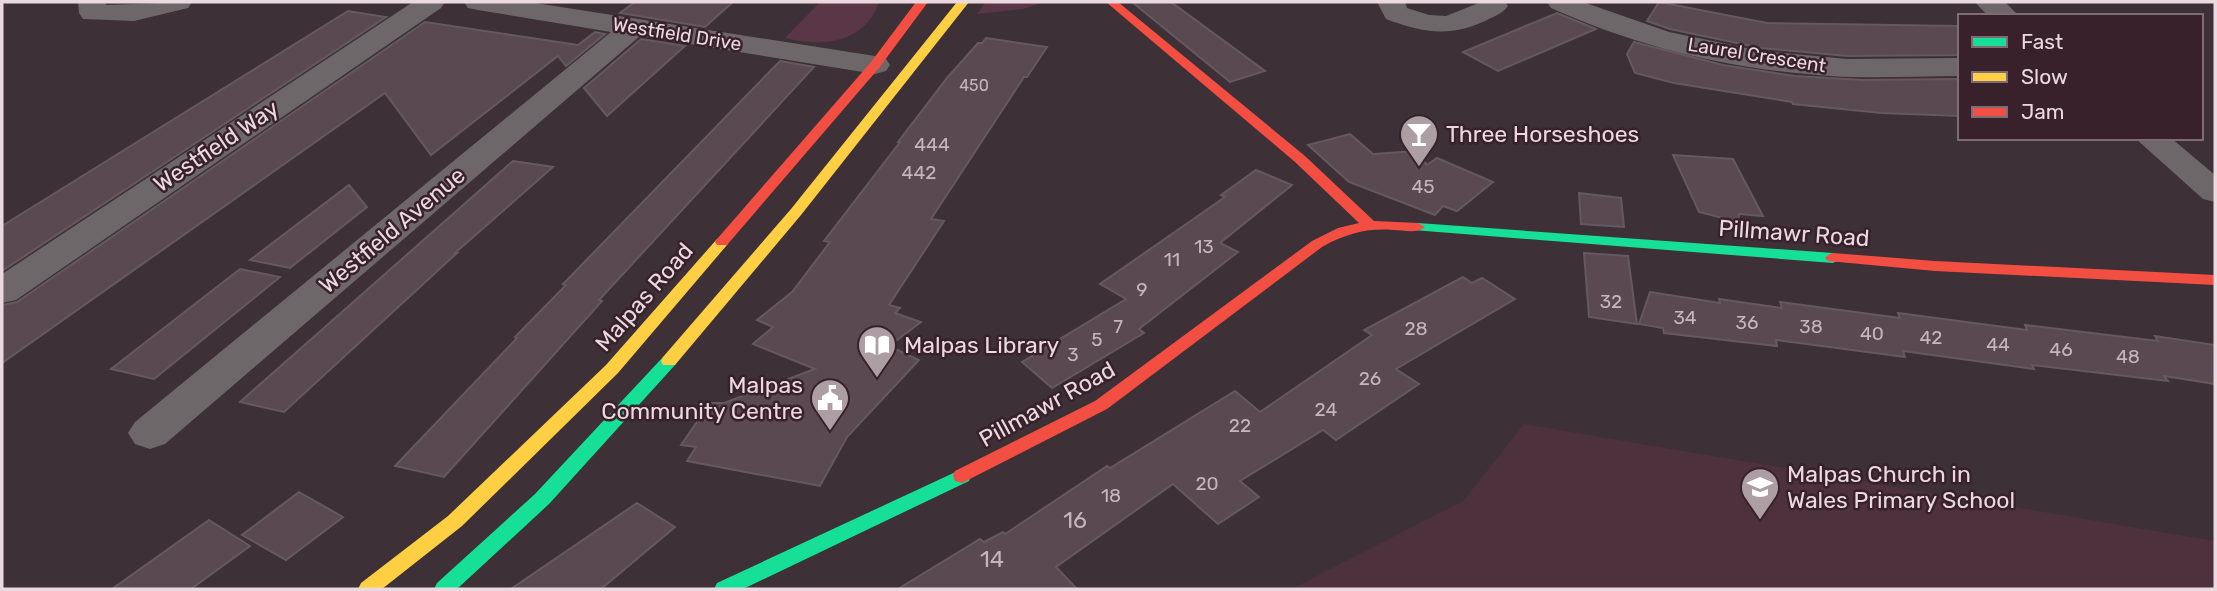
<svg xmlns="http://www.w3.org/2000/svg" width="2217" height="591" font-family="Rubik,sans-serif">
<style>
.built{fill:#4d313d}
.green{fill:#5a3646}
.building{fill:#5a4951;stroke:#65595e;stroke-width:2}
.lines{fill:none;stroke-linecap:round;stroke-linejoin:round}
.street{fill:#6d676a;fill-rule:evenodd}
.fast{fill:#16e098;fill-rule:evenodd}
.slow{fill:#ffcf43;fill-rule:evenodd}
.jam{fill:#f24e42;fill-rule:evenodd}
.labels{text-anchor:middle;dominant-baseline:central;stroke-width:5;stroke-linejoin:round;paint-order:stroke}
.far-number-label{font-size:16px;fill:#c6b6bc}
.far-street-label{font-size:19px;fill:#eadae0;stroke:#38212a}
.number-label{font-size:19px;fill:#c6b6bc}
.poi-label{font-size:23px;fill:#eadae0;stroke:#38212a;text-anchor:start}
.street-label{font-size:23px;fill:#eadae0;stroke:#38212a}
.near-number-label{font-size:23px;fill:#c6b6bc}
</style>
<rect width="100%" height="100%" fill="#3d3036"/>
<path class="built" d="M1524,424L2215,541V589H1291L1463,501Z"/>
<g class="green">
<path d="M820,2H879C865,43 822,48 785,38Z"/>
<path d="M986,2H1044L1023,9L977,14Z"/>
</g>
<g class="building">
<path d="M635,2H733L705,27L620,13Z"/>
<path d="M1132,2H1171L1265,71L1230,82Z"/>
<path d="M1659,2L1767,23L1960,26V55L1847,56L1761,48L1670,29L1647,21Z"/>
<path d="M348,11L386,17L2,271V226Z"/>
<path d="M1557,13L1596,29L1498,71L1463,52Z"/>
<path d="M425,22L578,45L595,32L605,34L566,66L558,56L431,155L385,93L2,363V305L17,302Z"/>
<path d="M986,38L1047,47L1027,77H1024L931,219L944,221L889,305L900,308L895,313L921,322L889,346L919,360L847,437L820,486L687,461L696,447L681,445L710,403H724L815,369L753,344L773,327L757,320L792,292L830,242L824,241L900,142H898L947,78L978,43H982Z"/>
<path d="M641,39L685,46L607,116L584,88Z"/>
<path d="M1634,42L1723,65L1795,76L1863,80L1960,79V116L1881,113L1793,104L1792,102L1674,83L1635,73L1627,54Z"/>
<path d="M780,61L814,67L599,300L602,301L444,477L395,466L517,338L515,337L566,285L563,284Z"/>
<path d="M1350,134L1373,154L1416,151L1427,165L1437,158L1493,182L1457,211L1443,206L1435,215L1349,182L1308,145Z"/>
<path d="M1673,155L1733,159L1763,216L1739,214L1738,222L1699,212Z"/>
<path d="M513,161L553,167L455,253H457L284,412L240,402Z"/>
<path d="M1256,170L1292,185L1220,243L1238,252L1139,329L1144,333L1052,388L1022,362L1126,299L1100,284L1225,197L1221,195Z"/>
<path d="M349,185L367,207L290,268L250,260Z"/>
<path d="M1579,193L1621,198L1624,227L1581,224Z"/>
<path d="M1584,253L1628,256L1637,324L1589,317Z"/>
<path d="M240,269L280,277L154,379L111,369Z"/>
<path d="M1463,277L1472,283L1482,278L1515,299L1396,369L1419,384L1336,440L1323,430L1240,481L1259,497L1218,524L1173,484L1056,567L1077,589H898L980,539L984,542L1003,532L1005,534L1107,466L1110,468L1235,391L1260,412L1372,335L1364,330Z"/>
<path d="M1650,292L1720,303L1719,299L1782,308L1780,302L1900,318L1898,313L2027,330L2025,325L2158,341L2155,336L2215,345V384L2164,376L2168,381L2032,365L2034,369L1903,351L1905,357L1776,340L1777,346L1664,333L1663,328L1639,324Z"/>
<path d="M299,492L343,517L286,560L242,535Z"/>
<path d="M637,503L675,527L601,589H511Z"/>
<path d="M209,520L250,546L191,589H112Z"/>
</g>
<g class="lines">
<g class="street">
<path d="M78,2H106V5L192,2L188,8L134,21L83,19L79,13Z"/>
<path d="M413,2H445L441,8L16,300L2,303V274Z"/>
<path d="M464,2H529L875,56L886,59L890,65L886,71L875,74L640,36L165,444L150,449L135,444L128,433L135,422L611,32L478,10L468,8Z"/>
<path d="M1377,2H1405L1407,8L1429,15L1446,16L1481,2H1505L1508,6C1502,14 1493,17 1485,21C1449,38 1421,32 1386,19Z"/>
<path d="M1547,2H1583L1669,32L1761,51L1847,59L1960,58V76C1917,76 1874,79 1831,76C1734,70 1640,48 1551,8Z"/>
<path d="M1975,2H2005L2019,16H1988Z"/>
<path d="M2135,138H2171L2215,175V202L2203,199Z"/>
</g>
<g class="fast">
<path d="M1418,223L1833,253L1841,258L1833,263L1413,230L1411,227Z"/>
<path d="M669,355L675,357L677,361L675,365L549,504L457,589H434L437,583L535,494L663,357Z"/>
<path d="M962,469L969,471L971,476L969,481L743,589H714L717,583Z"/>
</g>
<g class="slow">
<path d="M957,2H969L801,215L675,365H663L661,361L663,357L791,209Z"/>
<path d="M722,237L727,239L729,242L727,245L618,373L462,526L382,589H358L361,583L448,516L606,365L717,239Z"/>
</g>
<g class="jam">
<path d="M916,2H928L879,68L727,245H717L715,242L717,239L871,62Z"/>
<path d="M1106,2H1118L1305,156L1374,221L1418,223L1425,227C1417,234 1404,230 1393,230C1366,228 1346,234 1322,247L1107,409L962,483L955,481L953,476L955,471L1095,401L1312,241L1338,228L1359,223L1295,162Z"/>
<path d="M1833,253L1935,261L2215,275V285L1935,271L1828,261L1825,258L1828,255Z"/>
</g>
</g>
<defs>
<symbol id="bar-pin" viewBox="-11 -11 22 30"><path d="M0 17L-7.5 6A9.5 9.5 0 1 1 7.5 6Z" fill="#ad9ea4" stroke="#38212a"/><path d="M-6-5H6L.8 .8V4.5H3.5V6h-7V4.5H-.8V.8Z" fill="#fff"/></symbol>
<symbol id="library-pin" viewBox="-11 -11 22 30"><path d="M0 17L-7.5 6A9.5 9.5 0 1 1 7.5 6Z" fill="#ad9ea4" stroke="#38212a"/><path d="M-6-4Q-3-5.5-.7-3.5V5Q-3 3-6 4ZM6-4Q3-5.5 .7-3.5V5Q3 3 6 4Z" fill="#fff"/></symbol>
<symbol id="civic-pin" viewBox="-11 -11 22 30"><path d="M0 17L-7.5 6A9.5 9.5 0 1 1 7.5 6Z" fill="#ad9ea4" stroke="#38212a"/><path d="M-.6-6.5H3V-4.5H.6V-3L4-1V1h2V6H-6V1h2V-1L-.6-3ZM-1.2 2.5V6h2.4V2.5Z" fill="#fff"/></symbol>
<symbol id="school-pin" viewBox="-11 -11 22 30"><path d="M0 17L-7.5 6A9.5 9.5 0 1 1 7.5 6Z" fill="#ad9ea4" stroke="#38212a"/><path d="M0-5L7-2L0 1L-7-2ZM-4 1L0 2.5L4 1V4Q0 6-4 4Z" fill="#fff"/></symbol>
</defs>
<g fill-rule="evenodd">
<use href="#bar-pin" x="1397" y="112" width="44" height="60"/>
<use href="#library-pin" x="855" y="323" width="44" height="60"/>
<use href="#civic-pin" x="808" y="376" width="44" height="60"/>
<use href="#school-pin" x="1738" y="465" width="44" height="60"/>
</g>
<g class="labels">
<g class="far-number-label">
<text x="974" y="85">450</text>
</g>
<g class="far-street-label">
<text transform="translate(677 34) rotate(9)">Westfield Drive</text>
<text transform="translate(1757 55) rotate(9)">Laurel Crescent</text>
</g>
<g class="number-label">
<text x="932" y="144">444</text>
<text x="919" y="172">442</text>
<text x="1423" y="186">45</text>
<text x="1204" y="246">13</text>
<text x="1172" y="259">11</text>
<text x="1142" y="289">9</text>
<text x="1611" y="301">32</text>
<text x="1685" y="317">34</text>
<text x="1747" y="322">36</text>
<text x="1118" y="326">7</text>
<text x="1811" y="326">38</text>
<text x="1416" y="328">28</text>
<text x="1872" y="333">40</text>
<text x="1931" y="337">42</text>
<text x="1097" y="339">5</text>
<text x="1998" y="344">44</text>
<text x="2061" y="349">46</text>
<text x="1073" y="354">3</text>
<text x="2128" y="356">48</text>
<text x="1370" y="378">26</text>
<text x="1326" y="409">24</text>
<text x="1240" y="425">22</text>
<text x="1207" y="483">20</text>
<text x="1111" y="495">18</text>
</g>
<g class="poi-label">
<text x="1446" y="134">Three Horseshoes</text>
<text x="904" y="345">Malpas Library</text>
<text x="803" y="385" text-anchor="end">Malpas<tspan x="803" dy="26">Community Centre</tspan></text>
<text x="1787" y="474">Malpas Church in<tspan x="1787" dy="26">Wales Primary School</tspan></text>
</g>
<g class="street-label">
<text transform="translate(216 146) rotate(-34)">Westfield Way</text>
<text transform="translate(392 230) rotate(-40)">Westfield Avenue</text>
<text transform="translate(1794 233) rotate(4)">Pillmawr Road</text>
<text transform="translate(644 297) rotate(-49)">Malpas Road</text>
<text transform="translate(1047 404) rotate(-29)">Pillmawr Road</text>
</g>
<g class="near-number-label">
<text x="1075" y="520">16</text>
<text x="992" y="559">14</text>
</g>
</g>
<rect width="2217" height="591" fill="none" stroke="#eadae0" stroke-width="7"/>
<rect x="1958" y="14" width="245" height="126" fill="#38212a" stroke="#7f6b73" stroke-width="2"/>
<rect x="1972" y="37" width="35" height="10" fill="#16e098" stroke="#7f6b73" stroke-width="2"/>
<text x="2021" y="49" font-size="21" fill="#eadae0">Fast</text>
<rect x="1972" y="72" width="35" height="10" fill="#ffcf43" stroke="#7f6b73" stroke-width="2"/>
<text x="2021" y="84" font-size="21" fill="#eadae0">Slow</text>
<rect x="1972" y="107" width="35" height="10" fill="#f24e42" stroke="#7f6b73" stroke-width="2"/>
<text x="2021" y="119" font-size="21" fill="#eadae0">Jam</text>
</svg>
